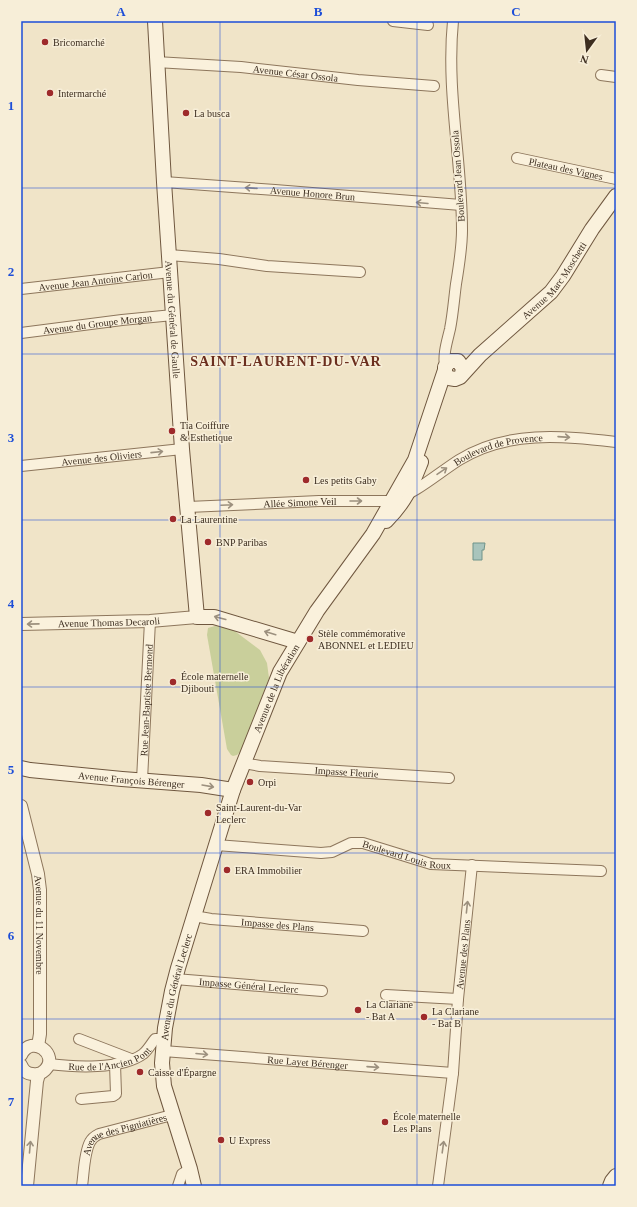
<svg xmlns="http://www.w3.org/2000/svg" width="637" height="1207" font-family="'Times New Roman',serif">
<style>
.green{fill:#c9cf9b}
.water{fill:#a9c4bc;stroke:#6f938a}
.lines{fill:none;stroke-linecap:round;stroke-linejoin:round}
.minor-casing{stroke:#8d765c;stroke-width:12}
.tertiary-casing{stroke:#8d765c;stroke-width:14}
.secondary-casing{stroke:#6f573f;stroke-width:16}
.minor{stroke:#faf1dc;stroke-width:10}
.tertiary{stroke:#faf1dc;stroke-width:12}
.secondary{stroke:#faf1dc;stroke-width:14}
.oneway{stroke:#9c907e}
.grid{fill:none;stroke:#1d4ed8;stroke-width:1;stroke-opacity:0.55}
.poi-dot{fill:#9e2a2b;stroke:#f7eed8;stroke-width:1.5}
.labels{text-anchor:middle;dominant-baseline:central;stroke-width:3;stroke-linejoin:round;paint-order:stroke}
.poi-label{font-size:10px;fill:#3d2e20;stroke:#f7eed8;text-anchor:start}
.street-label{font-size:10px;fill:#3d2e20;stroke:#f7eed8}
.district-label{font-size:14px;font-weight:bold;letter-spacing:1px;fill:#6b2e1e;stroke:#f7eed8}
.neatline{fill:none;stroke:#1d4ed8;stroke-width:1.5}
.grid-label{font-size:13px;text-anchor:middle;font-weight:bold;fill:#1d4ed8}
</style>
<rect width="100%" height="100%" fill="#f0e4c8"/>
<path class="green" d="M215,626L232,629L260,650L267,663L269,678L242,750L237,755L233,756L231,755L227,749L207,635L208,628Z"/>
<path class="water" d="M473,543H485L484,550H482V560H473Z"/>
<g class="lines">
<defs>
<g id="minor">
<path d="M393,21L428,25"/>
<path id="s1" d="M156,62L241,67L358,80L434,86"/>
<path d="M601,75L616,77"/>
<path id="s2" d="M517,158L616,179"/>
<path id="s3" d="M164,182L275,190L461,205"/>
<path d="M169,255L219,259L267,266L360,272"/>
<path id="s4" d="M21,289L170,272"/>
<path id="s5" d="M21,333L122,320L173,315"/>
<path d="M445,367C443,353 447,342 450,329C453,314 454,299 456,284C459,266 462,248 462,230C462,160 446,91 453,21"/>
<path id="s6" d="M21,466L182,449"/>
<path id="s7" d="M188,507L319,501H391C415,494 437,474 459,460C507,430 562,436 616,442"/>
<path id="s8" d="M244,763L260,766L449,778"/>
<path id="s9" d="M142,780L150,621"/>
<path id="s10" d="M216,845L321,853L332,852L351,843H363L431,864L601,871"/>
<path id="s11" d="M194,916L211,919L363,931"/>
<path id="s12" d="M175,979L322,991"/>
<path d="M386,995L458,999"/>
<path d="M79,1039L131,1059"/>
<path id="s13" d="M163,1051L453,1073"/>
<path id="s14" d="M49,1064C74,1067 121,1070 143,1054C148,1050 151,1044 155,1039H164"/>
<path d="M81,1099L113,1096L116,1094L115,1064"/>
<path id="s15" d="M82,1186C84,1173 84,1153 90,1142C92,1138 95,1136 99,1134L172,1115"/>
<path d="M178,1186L182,1174L190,1169"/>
<path id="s16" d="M438,1186L453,1073L458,999L472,865"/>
</g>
<g id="tertiary">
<path id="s17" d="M21,624L150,621L197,617"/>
<path id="s18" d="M21,806L38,874L40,890V1034L38,1046"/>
<path d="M21,1055C32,1033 60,1055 45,1070C42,1073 37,1075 33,1074C27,1074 23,1070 21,1065"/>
<path d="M27,1186L37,1081L39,1074"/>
</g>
<g id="secondary">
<path id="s19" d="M155,21L164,182L182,449L197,617H214L298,642"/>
<path id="s20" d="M462,374L463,368L458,361H450L445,367V373L449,378L455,379L460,377L480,355L551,292L563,276L592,229L616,196"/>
<path d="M386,521C406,501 411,487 421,462"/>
<path id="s21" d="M21,768L30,770L122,779L201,785L233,790"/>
<path id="s22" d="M194,1186L190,1169L164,1086L162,1063L165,1028L172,991L178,968L194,916L233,790L280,672L317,611L373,534L415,460L445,370"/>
<path d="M610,1186L612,1181L616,1176"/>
</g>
</defs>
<use href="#minor" class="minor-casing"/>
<use href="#tertiary" class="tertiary-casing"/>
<use href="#secondary" class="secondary-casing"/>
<use href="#minor" class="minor"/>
<use href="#tertiary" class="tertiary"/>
<use href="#secondary" class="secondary"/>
</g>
<defs><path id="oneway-shaft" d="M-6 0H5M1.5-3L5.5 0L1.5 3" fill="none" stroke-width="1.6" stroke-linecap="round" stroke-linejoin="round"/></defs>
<g class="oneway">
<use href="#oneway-shaft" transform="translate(251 188) rotate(-176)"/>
<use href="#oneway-shaft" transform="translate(422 203) rotate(-175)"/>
<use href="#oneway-shaft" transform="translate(564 437) rotate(4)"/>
<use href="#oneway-shaft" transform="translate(157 452) rotate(-6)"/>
<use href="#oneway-shaft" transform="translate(442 471) rotate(-34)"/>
<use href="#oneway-shaft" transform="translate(356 501)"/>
<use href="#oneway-shaft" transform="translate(227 505) rotate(-3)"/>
<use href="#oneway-shaft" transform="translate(220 618) rotate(-165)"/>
<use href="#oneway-shaft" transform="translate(33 624) rotate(179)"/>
<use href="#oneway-shaft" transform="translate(270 633) rotate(-163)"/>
<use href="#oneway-shaft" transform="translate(208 786) rotate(10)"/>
<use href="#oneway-shaft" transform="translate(467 907) rotate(-84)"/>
<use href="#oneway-shaft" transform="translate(202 1054) rotate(5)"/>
<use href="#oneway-shaft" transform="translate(373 1067) rotate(4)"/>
<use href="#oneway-shaft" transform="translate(30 1147) rotate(-85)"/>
<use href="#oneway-shaft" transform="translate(443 1147) rotate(-82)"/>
</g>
<path class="grid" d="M220,21V1186M417,21V1186M21,188H616M21,354H616M21,520H616M21,687H616M21,853H616M21,1019H616"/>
<g class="poi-dot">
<circle cx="45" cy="42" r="4"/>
<circle cx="50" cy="93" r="4"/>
<circle cx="186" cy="113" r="4"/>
<circle cx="172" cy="431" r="4"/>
<circle cx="306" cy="480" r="4"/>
<circle cx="173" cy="519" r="4"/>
<circle cx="208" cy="542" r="4"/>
<circle cx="310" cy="639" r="4"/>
<circle cx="173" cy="682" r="4"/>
<circle cx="250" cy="782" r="4"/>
<circle cx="208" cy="813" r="4"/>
<circle cx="227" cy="870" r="4"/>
<circle cx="358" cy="1010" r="4"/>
<circle cx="424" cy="1017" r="4"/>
<circle cx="140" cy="1072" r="4"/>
<circle cx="385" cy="1122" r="4"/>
<circle cx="221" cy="1140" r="4"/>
</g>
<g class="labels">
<g class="poi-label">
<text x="53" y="42">Bricomarché</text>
<text x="58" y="93">Intermarché</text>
<text x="194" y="113">La busca</text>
<text x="180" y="425">Tia Coiffure<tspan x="180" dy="12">&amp; Esthetique</tspan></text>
<text x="314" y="480">Les petits Gaby</text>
<text x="181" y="519">La Laurentine</text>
<text x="216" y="542">BNP Paribas</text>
<text x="318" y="633">Stèle commémorative<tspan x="318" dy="12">ABONNEL et LEDIEU</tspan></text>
<text x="181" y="676">École maternelle<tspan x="181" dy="12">Djibouti</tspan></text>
<text x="258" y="782">Orpi</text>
<text x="216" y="807">Saint-Laurent-du-Var<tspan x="216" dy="12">Leclerc</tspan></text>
<text x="235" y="870">ERA Immobilier</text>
<text x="366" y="1004">La Clariane<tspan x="366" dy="12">- Bat A</tspan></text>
<text x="432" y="1011">La Clariane<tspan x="432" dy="12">- Bat B</tspan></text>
<text x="148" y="1072">Caisse d'Épargne</text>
<text x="393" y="1116">École maternelle<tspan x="393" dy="12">Les Plans</tspan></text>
<text x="229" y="1140">U Express</text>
</g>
<g class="street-label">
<text stroke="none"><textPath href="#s1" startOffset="140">Avenue César Ossola</textPath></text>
<text stroke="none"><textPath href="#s2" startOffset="50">Plateau des Vignes</textPath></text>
<text transform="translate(458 176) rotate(-94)">Boulevard Jean Ossola</text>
<text stroke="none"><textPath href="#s3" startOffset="149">Avenue Honore Brun</textPath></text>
<text stroke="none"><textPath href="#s20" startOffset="190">Avenue Marc Moschetti</textPath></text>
<text stroke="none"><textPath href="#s4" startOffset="75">Avenue Jean Antoine Carlon</textPath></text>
<text stroke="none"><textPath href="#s19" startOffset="299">Avenue du Général de Gaulle</textPath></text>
<text stroke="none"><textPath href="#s5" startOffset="77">Avenue du Groupe Morgan</textPath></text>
<text stroke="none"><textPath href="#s7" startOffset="324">Boulevard de Provence</textPath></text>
<text stroke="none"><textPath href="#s6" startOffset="81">Avenue des Oliviers</textPath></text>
<text stroke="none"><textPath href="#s7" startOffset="112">Allée Simone Veil</textPath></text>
<text stroke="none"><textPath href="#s17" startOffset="88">Avenue Thomas Decaroli</textPath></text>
<text stroke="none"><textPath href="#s22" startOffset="521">Avenue de la Libération</textPath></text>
<text stroke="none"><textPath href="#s9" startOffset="80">Rue Jean-Baptiste Bermond</textPath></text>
<text stroke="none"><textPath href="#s8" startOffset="103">Impasse Fleurie</textPath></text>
<text stroke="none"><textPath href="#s21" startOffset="111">Avenue François Bérenger</textPath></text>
<text stroke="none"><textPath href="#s10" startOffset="195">Boulevard Louis Roux</textPath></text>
<text stroke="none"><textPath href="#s18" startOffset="121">Avenue du 11 Novembre</textPath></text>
<text stroke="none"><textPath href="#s11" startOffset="84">Impasse des Plans</textPath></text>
<text stroke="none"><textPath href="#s16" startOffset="233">Avenue des Plans</textPath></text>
<text stroke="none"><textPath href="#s12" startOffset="74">Impasse Général Leclerc</textPath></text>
<text stroke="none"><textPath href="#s22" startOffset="205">Avenue du Général Leclerc</textPath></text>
<text stroke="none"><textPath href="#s14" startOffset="62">Rue de l'Ancien Pont</textPath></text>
<text stroke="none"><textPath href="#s13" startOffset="145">Rue Layet Bérenger</textPath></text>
<text stroke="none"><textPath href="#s15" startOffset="79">Avenue des Pigniatières</textPath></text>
</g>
<g class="district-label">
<text x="286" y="361">SAINT-LAURENT-DU-VAR</text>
</g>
</g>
<rect width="637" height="1207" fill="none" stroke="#f7eed8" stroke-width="44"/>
<g transform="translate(587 50) rotate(195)" stroke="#f7eed8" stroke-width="3" paint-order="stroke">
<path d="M0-3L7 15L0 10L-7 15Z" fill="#3d2e20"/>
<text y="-6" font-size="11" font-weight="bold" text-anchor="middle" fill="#3d2e20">N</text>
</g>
<rect x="22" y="22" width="593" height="1163" class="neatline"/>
<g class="grid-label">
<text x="121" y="16">A</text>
<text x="318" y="16">B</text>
<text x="516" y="16">C</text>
<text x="11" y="110">1</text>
<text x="11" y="276">2</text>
<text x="11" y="442">3</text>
<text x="11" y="608">4</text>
<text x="11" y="774">5</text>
<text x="11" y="940">6</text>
<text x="11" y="1106">7</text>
</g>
</svg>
